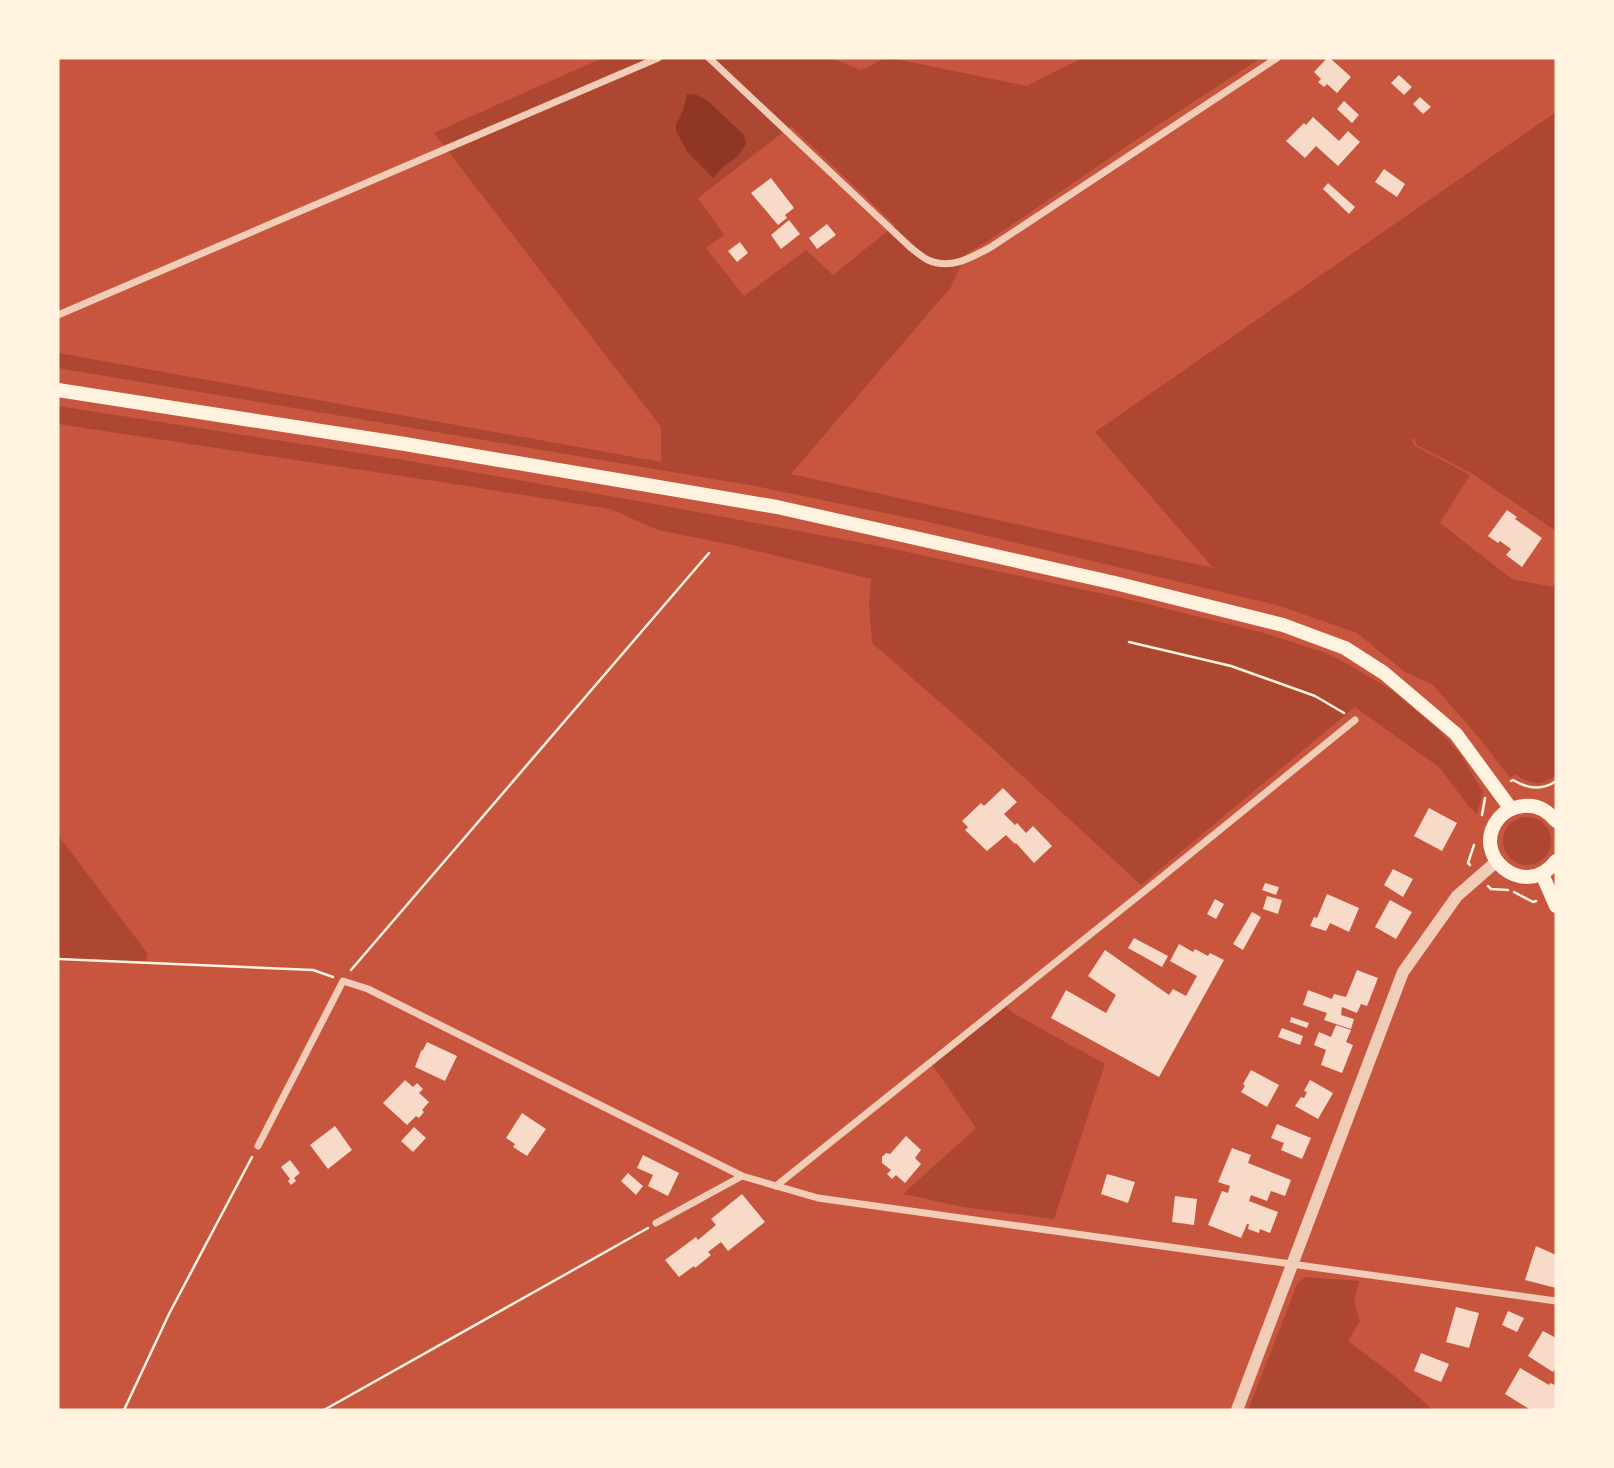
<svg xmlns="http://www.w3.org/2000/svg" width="1614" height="1468" font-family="'Work Sans',sans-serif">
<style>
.green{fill:#ae4732;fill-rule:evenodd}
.water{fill:#8f3625}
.building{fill:#f7dbc8}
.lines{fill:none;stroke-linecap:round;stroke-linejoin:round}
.path{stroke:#fff3e0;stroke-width:2.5}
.minor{stroke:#f1ccb7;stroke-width:7}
.tertiary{stroke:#f1ccb7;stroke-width:12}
.secondary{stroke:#fff3e0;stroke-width:14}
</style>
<rect width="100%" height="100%" fill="#c8553d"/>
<g class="green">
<path d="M602,58H831L861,70L885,58H891L1027,86L1082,58H1261L1152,129L988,241L966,254L951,287L791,474L1213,568L1095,432L1556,112V531L1471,473L1417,445L1414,438L1412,439L1415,446L1470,475L1440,523L1512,579L1553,587L1556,580V775C1540,787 1531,785 1515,774L1510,778L1480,739L1432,684L1405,672L1357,633L1280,606L933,523L755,486L58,368V353L661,462V427L434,133ZM791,126L895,225L833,275L806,250L744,296L706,248L724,235L698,198Z"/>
<path d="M58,406L404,460L649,503L879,546L1127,599L1264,633L1323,652L1344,662L1390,689L1438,729L1460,754L1483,792L1477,814L1470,808L1439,767L1355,707L1141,885L983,740L872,643L869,604L871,579L732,545L658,530L610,509L461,485L58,424Z"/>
<circle cx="1527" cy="841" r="24"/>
<path d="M58,835L148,954L145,963L58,961Z"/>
<path d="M1001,1001L1013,1013L1105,1064L1054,1219L963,1207L903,1194L976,1128L928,1059Z"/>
<path d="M1306,1277L1359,1281L1354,1302L1360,1321L1348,1341L1397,1378L1433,1410H1248L1298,1282Z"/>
</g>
<path class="water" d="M687,94L697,95L708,101L744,135L746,144L736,158L724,166L713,178L688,153L676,131V125L684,108Z"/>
<g class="building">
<path d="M1327,58H1330L1351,77L1337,93L1327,84L1324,87L1318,82L1321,79L1314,72Z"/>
<path d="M1399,75L1412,87L1404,95L1391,83Z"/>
<path d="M1420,97L1431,107L1423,114L1413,104Z"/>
<path d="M1344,101L1359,115L1352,123L1337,109Z"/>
<path d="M1313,117L1339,141L1348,131L1360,142L1338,166L1316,146L1305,158L1286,141L1304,123L1306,125Z"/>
<path d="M1384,169L1405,184L1397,197L1375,182Z"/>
<path d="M771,178L794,208L785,215L787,218L778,225L751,193Z"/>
<path d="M1328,183L1355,207L1349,214L1323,189Z"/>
<path d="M789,220L800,234L781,249L771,235Z"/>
<path d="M827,224L836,235L817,249L809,238Z"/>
<path d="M740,242L748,253L737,262L728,251Z"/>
<path d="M1507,510L1517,517L1515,519L1542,538L1522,567L1506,555L1511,549L1500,541L1498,543L1488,536Z"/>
<path d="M1003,788L1017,802L1004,814L1015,825L1017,823L1026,833L1033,826L1052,846L1034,863L1016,843L1015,844L1006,835L987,851L965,830L968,827L962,821L981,803L984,806Z"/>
<path d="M1429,808L1457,823L1442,851L1414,836Z"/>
<path d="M1393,869L1413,879L1403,897L1384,885Z"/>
<path d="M1265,883L1279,887L1276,895L1262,890Z"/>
<path d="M1327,894L1359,908L1349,932L1330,923L1326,931L1310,926L1314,917L1317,918Z"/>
<path d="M1267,896L1282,900L1278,914L1263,909Z"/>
<path d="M1215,899L1224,904L1216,919L1207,914Z"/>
<path d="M1390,900L1412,912L1396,939L1375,927Z"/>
<path d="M1252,912L1261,917L1243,950L1233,944Z"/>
<path d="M1134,938L1168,956L1162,967L1128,948Z"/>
<path d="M1179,944L1193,952L1195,949L1208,956L1210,953L1224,960L1159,1077L1051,1018L1066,990L1106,1013L1116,995L1088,976L1105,950L1169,995L1173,989L1186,996L1197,976L1170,961Z"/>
<path d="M1357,970L1378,978L1367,1006L1361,1004L1357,1013L1342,1007L1341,1015L1354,1019L1351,1029L1324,1020L1327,1013L1303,1005L1308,990L1332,999L1334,994L1346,997Z"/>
<path d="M1291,1017L1309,1023L1307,1028L1290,1022Z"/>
<path d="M1336,1025L1351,1030L1346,1042L1353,1045L1342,1073L1321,1065L1326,1050L1314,1045L1319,1032L1331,1037Z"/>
<path d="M1282,1028L1303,1036L1300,1045L1278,1037Z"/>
<path d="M427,1042L457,1056L445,1081L415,1067L421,1051L423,1050Z"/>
<path d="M1251,1070L1279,1085L1267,1107L1241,1092L1245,1086L1243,1084Z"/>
<path d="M405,1080L413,1087L417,1083L423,1089L419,1093L429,1102L422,1110L424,1112L419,1118L416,1116L407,1125L383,1103Z"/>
<path d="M1310,1080L1333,1093L1318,1119L1295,1106L1301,1097L1304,1098L1307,1092L1304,1091Z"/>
<path d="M522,1113L546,1129L527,1156L513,1147L515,1144L506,1138Z"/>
<path d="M1277,1124L1311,1138L1302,1159L1281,1150L1284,1143L1271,1138Z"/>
<path d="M335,1126L352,1150L328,1169L310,1145Z"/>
<path d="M414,1127L426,1138L413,1152L401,1141Z"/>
<path d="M906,1136L921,1150L915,1158L921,1164L905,1183L896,1175L892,1179L887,1174L891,1170L882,1163V1157L886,1153L890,1154Z"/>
<path d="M1232,1148L1251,1155L1248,1163L1291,1180L1285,1196L1271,1191L1267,1201L1251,1195L1249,1201L1278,1212L1270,1233L1260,1229L1259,1233L1248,1229L1249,1224H1247L1241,1238L1208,1225L1222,1191L1228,1193L1230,1186L1218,1182Z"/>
<path d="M643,1155L679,1173L668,1196L648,1186L653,1175L637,1168Z"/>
<path d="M290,1160L300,1173L294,1178L296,1181L291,1185L288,1181L290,1179L281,1167Z"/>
<path d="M628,1173L643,1186L636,1195L621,1181Z"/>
<path d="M1107,1174L1135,1182L1128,1203L1101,1194Z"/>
<path d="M742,1194L765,1222L728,1251L721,1242L708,1252L711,1255L695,1268L694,1266L679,1277L665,1260L696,1237L698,1240L716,1225L711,1219Z"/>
<path d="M1175,1196L1197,1199L1194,1225L1172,1222Z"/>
<path d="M1536,1246L1556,1255V1288L1525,1280Z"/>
<path d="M1456,1307L1479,1313L1469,1348L1446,1342Z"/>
<path d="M1508,1311L1524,1318L1517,1332L1502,1325Z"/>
<path d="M1543,1331L1556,1338V1367L1553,1372L1528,1356Z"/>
<path d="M1421,1353L1449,1364L1441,1382L1414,1371Z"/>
<path d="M1520,1368L1549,1385L1550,1383L1555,1385L1556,1410H1531L1505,1394Z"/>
</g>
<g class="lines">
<g class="path">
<path d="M1129,642L1231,666L1315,696L1344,713"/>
<path d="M1511,781L1513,780C1528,789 1542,791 1556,781"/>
<path d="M1482,815L1485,798"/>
<path d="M1470,865L1468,863L1474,845"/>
<path d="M1488,886L1491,889L1508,890"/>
<path d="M1514,892L1533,902L1536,901"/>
<path d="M58,959L313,970L333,977"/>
<path d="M351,970L709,553"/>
<path d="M124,1410L169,1314L252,1157"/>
<path d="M324,1410L648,1228"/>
</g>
<g class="minor">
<path d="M709,58L910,247C915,251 922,257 928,260C950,270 971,258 991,247L1277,58"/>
<path d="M58,315L658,58"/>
<path d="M258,1146L343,981L368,989L742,1176L818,1198L1556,1301"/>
<path d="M776,1186L1152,885L1355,720"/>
<path d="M656,1223L742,1176"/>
</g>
<path class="tertiary" d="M1237,1410L1403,972L1457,896L1497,861"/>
<g class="secondary">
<path d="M58,390L405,444L777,507L1115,583L1283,625L1345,648L1384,673L1456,734L1511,809"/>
<path d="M1556,821C1548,811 1537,804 1523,806C1514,807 1505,811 1499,818C1468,855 1525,902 1556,861"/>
<path d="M1542,874L1556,906"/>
</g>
</g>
<rect width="1614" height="1468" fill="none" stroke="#fff3e0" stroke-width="119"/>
</svg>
